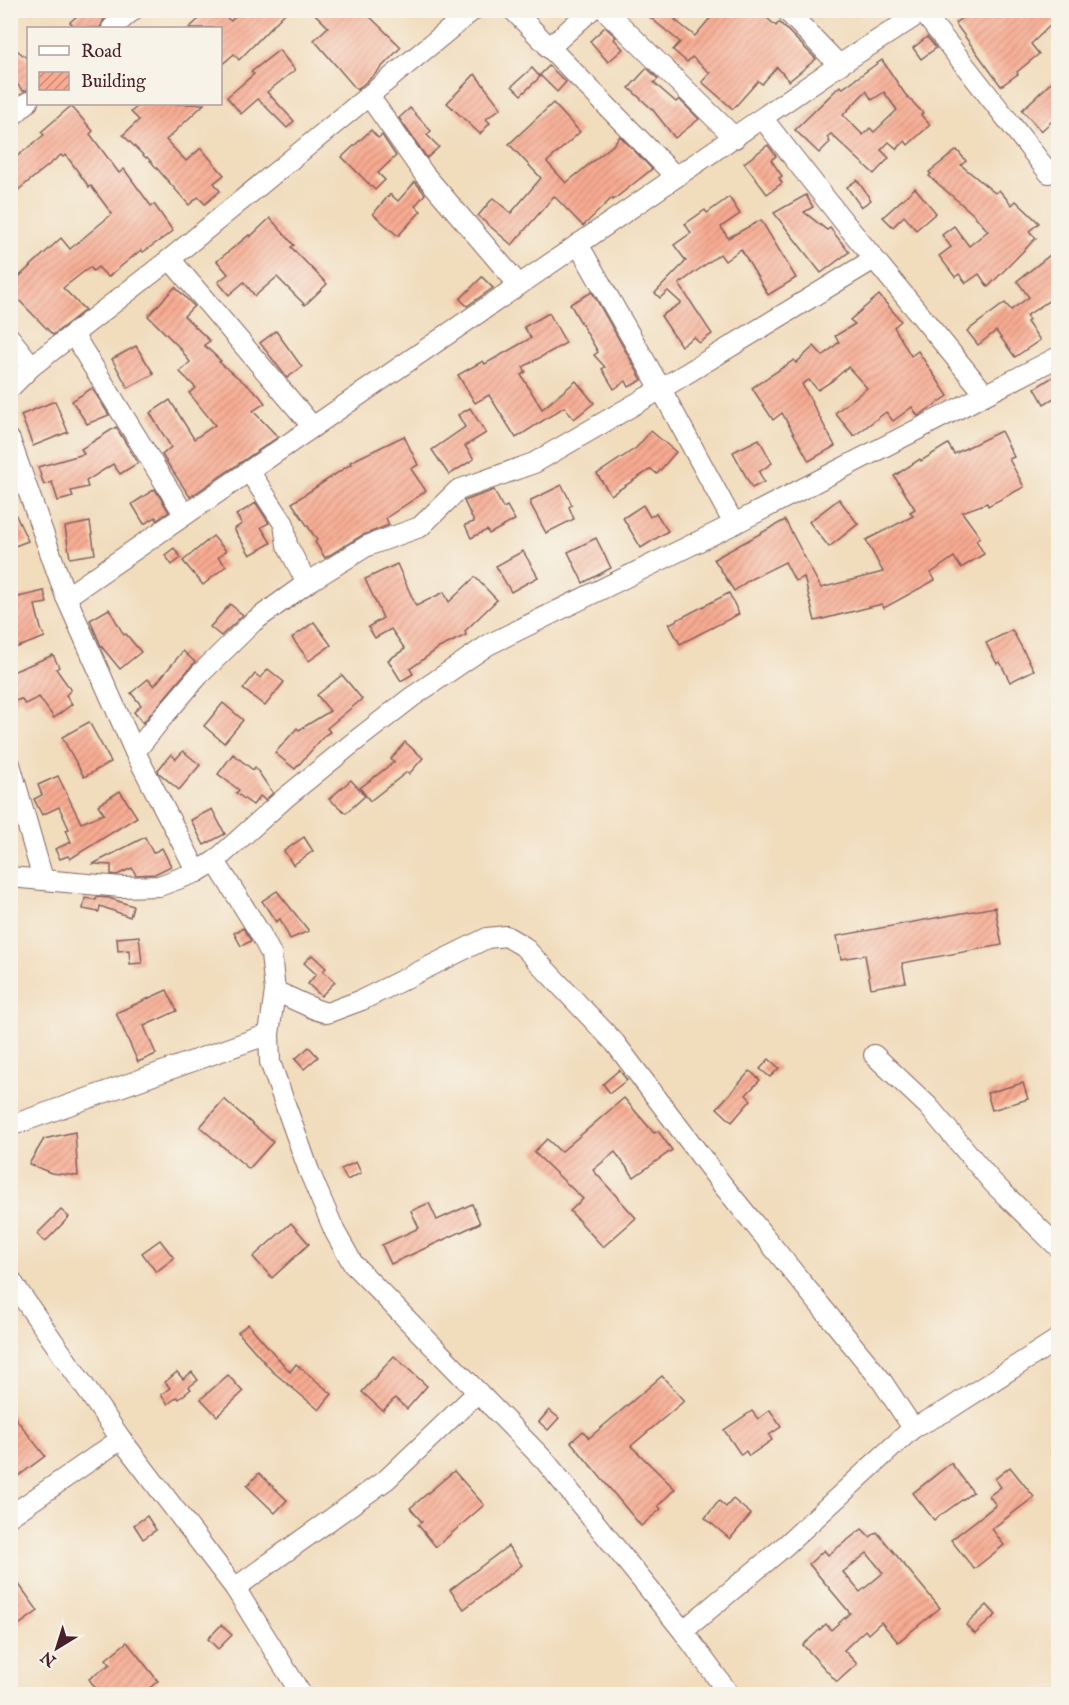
<svg xmlns="http://www.w3.org/2000/svg" width="1069" height="1705" font-family="'IM FELL English',serif">
<style>
.building{fill:url(#building-hatch);fill-rule:evenodd}
.lines{fill:none;stroke-linecap:round;stroke-linejoin:round}
.minor-casing{stroke:#84615e;stroke-width:22}
.minor{stroke:#fff;stroke-width:20}
</style>
<defs>
<pattern id="building-hatch" width="6" height="6" patternUnits="userSpaceOnUse" patternTransform="scale(1.5)"><rect width="6" height="6" fill="#f8ab92"/><path d="M-1 1l2-2M0 6l6-6M5 7l2-2" fill="none" stroke="#cb8b77"/></pattern>
</defs>
<rect width="100%" height="100%" fill="#f7f3e8"/>
<filter id="ink" filterUnits="userSpaceOnUse"><feTurbulence type="fractalNoise" baseFrequency=".0167" numOctaves="2"/><feDisplacementMap in="SourceGraphic" scale="12" xChannelSelector="R" yChannelSelector="G"/><feConvolveMatrix kernelMatrix="1 2 1 2 8 2 1 2 1" color-interpolation-filters="sRGB"/></filter>
<filter id="wash" filterUnits="userSpaceOnUse"><feTurbulence type="fractalNoise" baseFrequency=".008" numOctaves="4" result="noise"/><feDisplacementMap in="SourceGraphic" scale="24" xChannelSelector="R" yChannelSelector="G"/><feGaussianBlur stdDeviation="1.35" result="paint"/><feColorMatrix in="noise" values="0 0 0 0 0 0 0 0 0 0 0 0 0 0 0 0 0 1.4 0 .05"/><feComposite in="paint" operator="in"/></filter>
<g filter="url(#wash)">
<rect width="100%" height="100%" fill="#f1dcbc"/>
<g id="blocks">
<g class="building">
<path d="M84,10H114L104,19L100,28H75L70,22Z"/>
<path d="M190,10H216L231,21L241,10H288L239,60L234,54L220,66V28H189L200,18Z"/>
<path d="M311,10H363L401,47L375,74L357,90L314,40L328,27Z"/>
<path d="M641,10H683L675,20L695,36L711,17L703,10H758L776,26L779,22L816,59L789,81L777,67L762,84L758,81L733,109L702,82L710,73L692,57L687,62L673,50L680,42Z"/>
<path d="M973,10H1059V17L1031,44L1039,54L1017,72L1018,74L1001,86L955,23Z"/>
<path d="M605,27L616,37L614,39L623,49L608,62L590,41Z"/>
<path d="M927,37L936,48L921,59L913,48Z"/>
<path d="M279,50L295,70L267,92L294,121L287,128L258,99L241,114L227,97L254,74L251,72Z"/>
<path d="M18,51L28,59V90L23,91L16,83L10,87V58Z"/>
<path d="M882,60L905,94L923,113L921,115L930,125L908,145L905,141L897,149L889,142L881,150L889,158L874,174L831,134L827,137L830,142L819,153L795,130L840,86L843,88ZM866,91L872,100L884,92L897,110L874,132L870,128L863,135L843,115Z"/>
<path d="M549,66L566,82L557,92L540,75Z"/>
<path d="M532,68L540,77L521,95L512,86Z"/>
<path d="M647,68L658,79L654,83L676,102L679,99L699,119L675,138L653,110L629,88Z"/>
<path d="M475,74L501,108L486,119L490,123L480,134L447,103Z"/>
<path d="M1059,75V115L1041,131L1022,110Z"/>
<path d="M553,103L580,132L547,162L566,183L613,145L620,136L652,169L613,200L612,198L583,226L554,196L512,245L478,216L493,198L511,213L541,178L509,144Z"/>
<path d="M140,104H204L166,140L186,161L201,148L224,175L214,183L220,191L205,204L198,197L189,205L147,157L146,158L123,135L139,120L131,112Z"/>
<path d="M71,106L93,131L90,134L119,173L124,169L151,206L154,204L173,231L143,252L141,250L108,277L98,267L93,271L90,267L63,288L85,310L53,335L10,291V285L61,238L70,249L112,214L91,186L89,187L66,155L63,157L61,155L17,191L10,183V162L44,135L41,132Z"/>
<path d="M410,108L431,131L427,135L439,147L427,158L399,118Z"/>
<path d="M371,130L378,138L382,135L396,156L378,173L385,180L375,190L342,157Z"/>
<path d="M768,145L776,156L771,160L782,176L779,178L782,183L767,194L744,163Z"/>
<path d="M957,150L966,161L961,165L995,193L999,190L1012,205L1016,201L1039,223L1029,231L1036,238L988,287L979,274L966,283L959,274L955,277L939,256L951,247L942,235L954,226L969,246L988,231L973,214L929,176L931,174L929,172Z"/>
<path d="M857,180L871,200L861,207L847,187Z"/>
<path d="M415,182L425,194L415,206L421,211L398,236L373,214L390,194L398,201Z"/>
<path d="M915,188L936,213L916,230L904,216L893,227L883,217Z"/>
<path d="M806,195L813,207L804,212L827,230L830,228L849,252L821,273L774,213Z"/>
<path d="M729,197L740,214L721,227L728,238L761,220L796,278L768,295L741,249L725,261L720,254L679,284L712,334L699,343L694,337L681,346L661,316L681,303L668,291L660,298L655,293L686,261L674,245L691,233L685,224L705,210L707,213Z"/>
<path d="M270,218L294,245L291,247L327,284L305,305L277,277L255,296L244,282L229,295L218,282L228,274L217,261L249,235L250,237Z"/>
<path d="M1059,248V294L1026,316L1029,320L1027,322L1040,340L1015,357L996,331L978,345L967,331L1005,303L1011,310L1029,297L1017,281Z"/>
<path d="M482,277L493,288L467,306L460,299Z"/>
<path d="M175,287L194,306L184,316L210,341L204,345L221,361L219,362L258,394L265,403L253,411L278,437L190,497L162,455L171,447L150,413L170,400L194,439L215,425L189,393L196,388L180,372L190,362L179,347L148,316Z"/>
<path d="M592,292L642,380L629,387L626,381L614,389L602,369L605,367L594,355L598,352L570,304Z"/>
<path d="M879,295L901,321L894,327L911,356L918,351L948,396L918,416L912,407L893,421L886,412L854,436L835,413L867,388L848,367L832,381L818,390L809,380L802,384L835,446L809,461L782,413L773,420L752,388L794,360L796,363L814,346L823,356L839,342L835,336L855,324L850,320Z"/>
<path d="M549,313L566,343L523,367L526,372L521,375L542,409L576,381L594,403L574,419L564,407L516,438L489,395L475,403L458,375L483,361L485,364L531,338L524,327Z"/>
<path d="M276,331L302,367L287,378L260,343Z"/>
<path d="M136,346L154,374L128,388L112,359Z"/>
<path d="M1059,373V395L1044,404L1035,388Z"/>
<path d="M92,388L109,415L87,424L72,401Z"/>
<path d="M55,401L68,432L33,446L21,415Z"/>
<path d="M470,408L486,433L465,446L474,459L449,475L432,450L465,427L458,415Z"/>
<path d="M116,427L138,463L120,474L113,464L86,481L88,487L71,491L73,497L58,501L52,482L44,485L38,467L84,454L81,449Z"/>
<path d="M651,431L676,452L657,474L651,469L611,495L597,474L636,448Z"/>
<path d="M1001,431L1014,457L1009,459L1024,487L988,506L987,503L962,512L980,537L976,540L984,554L961,568L954,557L931,573L935,580L884,608L882,604L815,621L804,577L795,581L785,562L749,580L734,591L714,559L785,520L821,588L883,572L866,540L913,516L910,512L915,509L894,476L920,459L921,461L948,444L954,454Z"/>
<path d="M404,436L418,465L411,469L426,491L386,518L389,525L361,536L325,558L315,542L317,540L292,503L351,464L350,462Z"/>
<path d="M759,439L772,463L759,472L764,482L752,488L733,452Z"/>
<path d="M562,485L572,505L569,507L574,519L546,533L531,505V500Z"/>
<path d="M155,489L169,512L157,520L156,517L144,524L132,504Z"/>
<path d="M494,490L503,508L507,506L515,520L489,534L487,530L471,538L465,525L474,522L464,501Z"/>
<path d="M839,499L858,524L829,547L809,522Z"/>
<path d="M10,503L28,541L10,548Z"/>
<path d="M256,503L269,523L261,527L271,543L250,555L234,529L242,524L236,515Z"/>
<path d="M643,505L650,517L656,513L668,531L641,548L623,518Z"/>
<path d="M90,522L95,554L70,558L65,527Z"/>
<path d="M213,536L226,551L218,557L226,566L203,585L183,561Z"/>
<path d="M596,538L611,568L583,583L568,552Z"/>
<path d="M174,548L181,558L172,565L165,555Z"/>
<path d="M523,551L538,577L511,592L496,566Z"/>
<path d="M397,564L416,606L444,592L449,602L475,577L497,600L465,631L466,635L439,648L410,669L413,674L401,681L388,660L405,649L391,629L375,638L368,627L383,618L365,579Z"/>
<path d="M44,591L47,603L35,605L41,629L45,637L10,650V599Z"/>
<path d="M729,593L739,614L680,644L669,624Z"/>
<path d="M230,604L243,615L221,636L210,627Z"/>
<path d="M109,609L124,635L126,634L141,652L120,669L101,646L90,620Z"/>
<path d="M314,622L331,645L309,661L292,638Z"/>
<path d="M1012,630L1034,670L1010,682L1000,662L997,664L986,643Z"/>
<path d="M183,651L195,662L143,723L134,712L141,705L131,693L148,679L154,686Z"/>
<path d="M53,655L59,667L56,669L71,690L66,695L72,704L54,718L39,697L25,704L21,699L10,703V673Z"/>
<path d="M268,669L284,682L265,706L243,689L255,674L261,678Z"/>
<path d="M342,675L362,699L327,728L330,732L325,735L295,769L275,753L297,728L299,730L330,711L317,695Z"/>
<path d="M223,703L243,720L224,743L204,726Z"/>
<path d="M89,722L111,762L84,777L62,737Z"/>
<path d="M405,742L423,758L409,774L407,772L370,801L360,788L394,762L391,759Z"/>
<path d="M183,751L200,765L179,790L159,773L158,770L171,754L176,759Z"/>
<path d="M233,754L253,770L255,767L273,793L265,800L260,796L253,805L236,793L239,790L218,774Z"/>
<path d="M58,776L81,823L104,814L98,805L120,791L137,817L70,859L68,856L60,859L55,849L71,842L66,830L69,829L59,807L42,815L34,799L42,795L38,785Z"/>
<path d="M351,780L365,796L346,813L329,799Z"/>
<path d="M212,809L225,834L204,845L191,820Z"/>
<path d="M145,837L153,853L162,848L171,866L155,874L136,875L132,868L117,875L111,874V865L93,864Z"/>
<path d="M304,837L313,851L293,865L284,851Z"/>
<path d="M277,891L309,931L290,939L280,919L276,922L262,901Z"/>
<path d="M97,897L109,898L133,906L130,917L100,906L99,912L83,909L85,898L96,900Z"/>
<path d="M995,907L1002,945L902,963L906,982L871,988L865,955L841,959L837,936Z"/>
<path d="M243,928L251,941L241,946L234,933Z"/>
<path d="M139,936L142,963L130,964L129,950L118,951L117,938Z"/>
<path d="M312,955L326,968L323,971L335,982L321,996L308,984L316,974L304,963Z"/>
<path d="M167,990L177,1011L144,1026L156,1054L138,1062L116,1013Z"/>
<path d="M309,1047L318,1057L304,1069L295,1059Z"/>
<path d="M769,1059L779,1068L770,1077L760,1069Z"/>
<path d="M619,1070L627,1080L610,1093L603,1084Z"/>
<path d="M750,1071L760,1080L746,1095L751,1100L732,1122L717,1108Z"/>
<path d="M1023,1083L1028,1099L992,1110L987,1093Z"/>
<path d="M624,1098L654,1133L658,1131L672,1150L634,1177L615,1152L593,1170L636,1218L603,1247L570,1211L583,1199L534,1152L547,1139L561,1152Z"/>
<path d="M224,1099L273,1142L249,1169L200,1127Z"/>
<path d="M75,1132L78,1176L51,1173L29,1164L44,1139Z"/>
<path d="M356,1162L361,1173L347,1180L341,1169Z"/>
<path d="M429,1203L437,1220L472,1204L480,1223L391,1264L382,1245L419,1228L411,1211Z"/>
<path d="M61,1210L69,1217L45,1242L37,1234Z"/>
<path d="M291,1223L309,1244L272,1278L253,1257Z"/>
<path d="M160,1240L174,1258L156,1272L142,1253Z"/>
<path d="M248,1324L290,1372L296,1364L332,1394L319,1410L272,1371L238,1332Z"/>
<path d="M394,1356L427,1386L407,1409L395,1398L383,1411L362,1392Z"/>
<path d="M177,1372L183,1379L192,1372L198,1380L189,1387L191,1389L179,1399L177,1397L168,1404L161,1395L170,1388L165,1382Z"/>
<path d="M228,1375L243,1392L217,1416L201,1399Z"/>
<path d="M662,1376L684,1401L631,1446L675,1489L658,1506L661,1509L641,1526L571,1442L583,1431L589,1438Z"/>
<path d="M549,1410L559,1418L548,1430L539,1422Z"/>
<path d="M770,1410L781,1427L769,1435L772,1440L749,1456L746,1451L741,1455L724,1430L752,1411L758,1419Z"/>
<path d="M10,1411L45,1456L17,1477L10,1468Z"/>
<path d="M951,1463L973,1492L934,1520L913,1493Z"/>
<path d="M1010,1467L1034,1497L992,1529L1004,1545L974,1569L951,1540L996,1505L989,1496L1001,1487L995,1479Z"/>
<path d="M454,1471L484,1505L436,1547L418,1525L422,1522L410,1508Z"/>
<path d="M259,1473L287,1500L275,1513L247,1486Z"/>
<path d="M733,1499L751,1514L730,1539L705,1518L719,1501L726,1507Z"/>
<path d="M147,1516L156,1530L143,1539L134,1525Z"/>
<path d="M862,1529L870,1537L877,1532L940,1608L898,1642L881,1622L868,1634L865,1630L844,1650L857,1664L837,1682L803,1645L826,1624L831,1630L850,1613L809,1564L824,1550L828,1555ZM867,1553L883,1573L860,1592L843,1572Z"/>
<path d="M508,1546L522,1565L464,1609L450,1590Z"/>
<path d="M18,1583L38,1611L10,1631V1588Z"/>
<path d="M987,1605L996,1615L975,1634L966,1625Z"/>
<path d="M221,1625L232,1635L218,1649L208,1639Z"/>
<path d="M127,1642L158,1681L141,1695H100L89,1679L110,1664L106,1659Z"/>
</g>
</g>
</g>
<g filter="url(#ink)">
<use href="#blocks" fill-opacity="0" stroke="#84615e" stroke-width="1.5"/>
<g class="lines">
<defs>
<g id="minor">
<path d="M605,10L735,138"/>
<path d="M786,10L839,65"/>
<path d="M923,12L1049,173"/>
<path d="M112,28L133,10"/>
<path d="M549,48L591,10"/>
<path d="M369,96L424,174L519,285"/>
<path d="M10,118L28,102"/>
<path d="M763,119L844,222L985,394"/>
<path d="M676,177L839,65L925,10"/>
<path d="M578,244L661,389L734,524"/>
<path d="M170,259L313,427"/>
<path d="M73,334L184,514"/>
<path d="M10,338L32,366L10,388"/>
<path d="M32,366L170,259L473,10"/>
<path d="M10,440L66,597L135,752L197,872"/>
<path d="M249,471L284,524L287,545L307,583"/>
<path d="M66,597L676,177L513,10"/>
<path d="M135,752L162,718L199,675L253,622L307,583L367,546L420,527L458,490L534,463L661,389L874,259"/>
<path d="M10,764L43,879"/>
<path d="M215,861L260,933L271,954L275,991L269,1034L270,1062L309,1171L335,1232L353,1264L546,1462L683,1631L729,1694"/>
<path d="M10,877L121,887L159,886L197,872L215,861L285,798L349,746L412,697L488,645L734,524L1058,357"/>
<path d="M275,991L317,1010L327,1013L362,1000L487,938L506,936L523,946L615,1043L721,1183L881,1380L913,1428L786,1545L683,1631"/>
<path d="M874,1055L928,1106L993,1183L1058,1247"/>
<path d="M10,1126L269,1034"/>
<path d="M10,1279L121,1439L235,1588"/>
<path d="M913,1428L946,1411L1058,1339"/>
<path d="M10,1516L121,1439"/>
<path d="M301,1694L235,1588L387,1479L478,1392"/>
</g>
</defs>
<use href="#minor" class="minor-casing"/>
<use href="#minor" class="minor"/>
</g>
</g>
<rect width="1069" height="1705" fill="none" stroke="#f7f3e8" stroke-width="36"/>
<rect x="27" y="27" width="195" height="78" fill="#f7f3e8" stroke="#b29e9c" stroke-width="1.5"/>
<rect x="39" y="46" width="30" height="9" fill="#ffffff" stroke="#b29e9c" stroke-width="1.5"/>
<text x="81" y="57" font-size="18" fill="#4a1f2b">Road</text>
<rect x="39" y="72" width="30" height="18" fill="url(#building-hatch)" stroke="#b29e9c" stroke-width="1.5"/>
<text x="81" y="87" font-size="18" fill="#4a1f2b">Building</text>
<g transform="translate(57 1648) rotate(218)" stroke="#f7f3e8" stroke-width="4.5" paint-order="stroke">
<path d="M0-4.5L10 22L0 15L-10 22Z" fill="#4a1f2b"/>
<text y="-9" font-size="16" font-weight="bold" text-anchor="middle" fill="#4a1f2b">N</text>
</g>
</svg>
